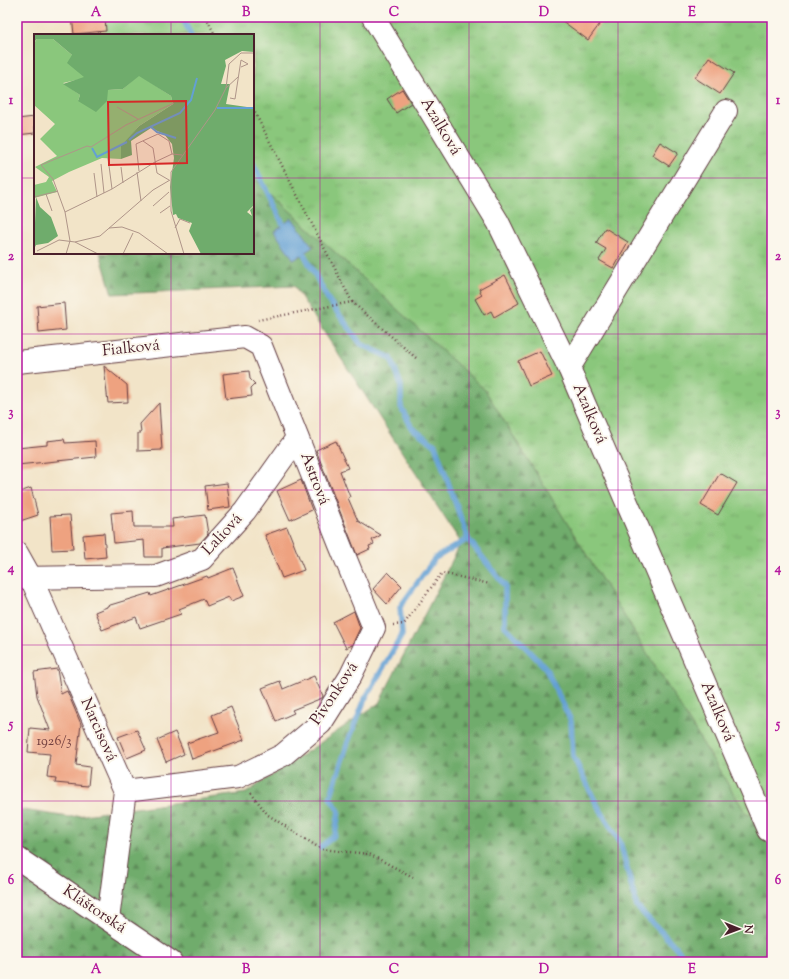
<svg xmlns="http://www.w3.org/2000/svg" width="789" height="979" font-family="'Sorts Mill Goudy',serif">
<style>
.grass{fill:url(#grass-tufts);stroke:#6a7354}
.forest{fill:url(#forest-firs);stroke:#5c664c}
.water{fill:#63a0d4;stroke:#566080}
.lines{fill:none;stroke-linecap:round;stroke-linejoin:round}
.stream{stroke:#63a0d4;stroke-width:5.5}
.building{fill:#eea280}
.minor-casing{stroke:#633d43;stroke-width:24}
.path{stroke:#633d43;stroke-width:2.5;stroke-dasharray:1 3;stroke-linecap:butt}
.minor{stroke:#fff;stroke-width:22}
.grid{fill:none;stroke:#b5179e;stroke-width:1;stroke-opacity:0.55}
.labels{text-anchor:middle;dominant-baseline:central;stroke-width:4;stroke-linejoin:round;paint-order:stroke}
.number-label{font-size:14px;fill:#734040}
.street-label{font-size:16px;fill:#4a1f2b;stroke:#fbf7ec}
.inset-river{fill:none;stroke:#63a0d4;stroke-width:2}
.inset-road{fill:none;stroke:#af9589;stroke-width:1}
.view{fill:#d62828;fill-opacity:0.15;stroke:#d62828;stroke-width:2}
.inset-edge{fill:none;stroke:#4a1f2b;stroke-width:2}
.neatline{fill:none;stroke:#b5179e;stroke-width:1.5}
.grid-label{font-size:13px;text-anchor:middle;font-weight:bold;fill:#b5179e}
</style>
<defs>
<pattern id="grass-tufts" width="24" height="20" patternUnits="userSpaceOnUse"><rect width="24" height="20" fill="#8ac77c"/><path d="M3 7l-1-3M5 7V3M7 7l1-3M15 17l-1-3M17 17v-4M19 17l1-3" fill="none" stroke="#79aa6b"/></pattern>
<pattern id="forest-firs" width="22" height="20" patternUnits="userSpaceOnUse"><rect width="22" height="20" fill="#6fac6c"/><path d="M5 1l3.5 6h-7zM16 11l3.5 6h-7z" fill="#5d8b59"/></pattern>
</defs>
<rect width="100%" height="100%" fill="#fbf7ec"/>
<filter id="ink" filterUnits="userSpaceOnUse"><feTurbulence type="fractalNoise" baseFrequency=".025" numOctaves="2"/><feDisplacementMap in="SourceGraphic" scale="8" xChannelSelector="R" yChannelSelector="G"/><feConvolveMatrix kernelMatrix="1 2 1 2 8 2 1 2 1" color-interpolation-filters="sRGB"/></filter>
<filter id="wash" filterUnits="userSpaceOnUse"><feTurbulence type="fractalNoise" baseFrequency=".012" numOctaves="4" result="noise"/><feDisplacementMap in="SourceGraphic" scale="16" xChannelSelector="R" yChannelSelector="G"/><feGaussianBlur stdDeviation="0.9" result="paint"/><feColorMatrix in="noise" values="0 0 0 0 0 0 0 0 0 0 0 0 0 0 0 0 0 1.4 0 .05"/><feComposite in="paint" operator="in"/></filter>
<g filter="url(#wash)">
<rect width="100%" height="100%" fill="#f2e4c8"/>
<path class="grass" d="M78,17H772V810L747,816L485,391L253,177V35H77Z"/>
<path class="forest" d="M253,177L485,390L747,815L772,810V962H17V809L69,817L246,793L379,703L461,543L294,286L112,294L100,253H253Z"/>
<path class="water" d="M292,218L313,247L294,260L274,231Z"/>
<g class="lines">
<g class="stream">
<path d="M182,17L191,35"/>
<path d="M253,163L283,224"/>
<path d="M304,254L329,301L361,344L391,358L401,385V407L412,428L435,445L468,539L505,586V626L545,667L571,721L573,756L596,803L620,842L637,907L673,944L688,962"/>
<path d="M321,847L335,835L339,811L330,798L348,742L365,699L402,635L400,607L435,558L468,539"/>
</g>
</g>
<g id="blocks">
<g class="building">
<path d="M72,17H105L106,31L74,34Z"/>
<path d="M557,17H605L588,40Z"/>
<path d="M709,57L734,73L720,94L695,78Z"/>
<path d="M402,89L411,103L396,113L387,99Z"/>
<path d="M35,117V133L17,135V119Z"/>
<path d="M660,142L678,153L669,166L652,155Z"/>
<path d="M605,228L628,242L613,268L599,260L606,249L596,243Z"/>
<path d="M505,275L519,303L494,317L491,311L484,315L475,299L482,295L479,289Z"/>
<path d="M64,303L66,330L39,333L37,306Z"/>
<path d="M540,351L552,376L529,386L518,361Z"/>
<path d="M104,366L127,385L128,402L108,403Z"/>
<path d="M249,371L250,379L255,384L251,388L252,396L226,399L223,374Z"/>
<path d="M159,403L162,450L138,451V433H141L140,424Z"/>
<path d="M64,439L65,443L95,441L96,457L17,465V448L47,445V441Z"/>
<path d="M336,441L348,468L340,471L350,497L348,498L358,521L381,535L372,540L374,544L369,546L370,549L357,555L316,450Z"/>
<path d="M720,473L737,483L718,515L701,505Z"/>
<path d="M301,480L312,510L290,520L277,491Z"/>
<path d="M227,483L230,507L208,510L205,486Z"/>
<path d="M31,488L38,515L17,522V493Z"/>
<path d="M133,511L134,527H173L172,519L205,515L208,534L200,543L162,548V557H145L144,540L114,543L111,513Z"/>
<path d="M70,515L73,549L52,550L50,516Z"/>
<path d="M287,527L304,570L282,578L265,535Z"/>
<path d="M104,533L106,557L85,559L83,535Z"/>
<path d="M233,568L244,596L231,601L229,597L207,606L204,599L179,609L181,614L140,628L136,617L102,630L95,612L107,607V606L150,593L151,596L207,576L208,578Z"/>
<path d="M388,572L402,586L387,604L373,589Z"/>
<path d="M354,611L360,628L352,645L346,648L333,622Z"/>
<path d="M57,669L61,694L67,691L81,724L76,765L90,767L88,786L55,783L56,778L47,777L50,754L28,752L30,728L50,730L37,696L34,672Z"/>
<path d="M314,676L323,696L322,698L292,710L294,713L276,721L262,688L280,681L283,689Z"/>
<path d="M231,707L244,740L192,759L187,743L219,732L212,715Z"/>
<path d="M137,730L146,750L127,758L118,737Z"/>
<path d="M175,732L184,754L166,762L157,740Z"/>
</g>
</g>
</g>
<g filter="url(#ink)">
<use href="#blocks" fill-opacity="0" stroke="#633d43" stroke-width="1"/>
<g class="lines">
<defs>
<g id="minor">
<path d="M373,17L498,222L569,368L768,830"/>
<path d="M17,362L245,337L261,346L340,545L374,628L350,677L321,723L283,755L238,777L125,791"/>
<path d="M569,368L726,111"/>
<path d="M17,553L31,578L125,791L108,919"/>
<path d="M18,578L156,576L202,559L245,511L297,438"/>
<path d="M17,858L171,962"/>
</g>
</defs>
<use href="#minor" class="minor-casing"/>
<g class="path">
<path d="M206,17L215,35"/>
<path d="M253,109L352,302L258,320"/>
<path d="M352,302L416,358"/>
<path d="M393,625L404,624L442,573L490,584"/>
<path d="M251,793L268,815L321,849L369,854L413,877"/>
<path d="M17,956L27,962"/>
</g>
<use href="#minor" class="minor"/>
</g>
</g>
<path class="grid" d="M171,17V35M320,17V962M469,17V962M618,17V962M17,178H35M253,178H772M171,253V962M17,334H772M17,490H772M17,645H772M17,801H772"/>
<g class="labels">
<g class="number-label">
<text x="54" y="742">1926/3</text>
</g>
<g class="street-label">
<text transform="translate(440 127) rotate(59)">Azalková</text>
<text transform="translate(131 349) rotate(-6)">Fialková</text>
<text transform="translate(589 414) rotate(67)">Azalková</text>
<text transform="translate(314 479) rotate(69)">Astrová</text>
<text transform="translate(223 535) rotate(-47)">Ľaliová</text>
<text transform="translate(335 694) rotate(-56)">Pivonková</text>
<text transform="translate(717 712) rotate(67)">Azalková</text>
<text transform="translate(98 730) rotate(66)">Narcisová</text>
<text transform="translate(94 910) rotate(34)">Kláštorská</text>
</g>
</g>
<g transform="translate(34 34)">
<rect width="220" height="220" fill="#f2e4c8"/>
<path d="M3,5H19L38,21L51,44L29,49L46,61L44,67L74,56L89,55L105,41L137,62L139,70L105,92L88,112L87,125L68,124L35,138L18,147L23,158L0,164V151L12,148L15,143L1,133L23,122L6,105L21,90L0,71V9Z" fill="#8ac77c"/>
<path d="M0,0H220V18L208,17L191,26L192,32L187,50H196L192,70L220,74V171L213,178L218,182L216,176L220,172V220H167L155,197L158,189L144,184L142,180L139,181L136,153L140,124L138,110L130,100L117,94L97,107L98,121L87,125V112L105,92L139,70L137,62L105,42L89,55L74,56L73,67L62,78L44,67L46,61L29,50L50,43L33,29L38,21L19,5H3L0,8ZM2,163L6,173L17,183L24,202L14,209L2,211L0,215Z" fill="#6fac6c"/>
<path class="inset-river" d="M183,74H220M117,93L123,98L142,104M95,106L103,99L146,79L157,66L163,44M58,114L63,123L93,108"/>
<path class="inset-road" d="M207,33L214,30L207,26M192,54L204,43M196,64L201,65L207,26M83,73L104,85M109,107L119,114L123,139L135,146M74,124L78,155M67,130L70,159M87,133L89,149M105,137L102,110L124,100L135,107L138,120M103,138L107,167M60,139L63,163M12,160L18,177M0,163L24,157M119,172L135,158M31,178L78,155L121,128L138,120L148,121M126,179L136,172M75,194L88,193L105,199L134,220M141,194L146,185L156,189M36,207L31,178L19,145L7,131L53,112L57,113L92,91L140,69M41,208L64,220M3,217L25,206L41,208L66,202L119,156L136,146M32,220L36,207M89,220L99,199M150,220L137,177V138L181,76L192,54L195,30L207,19H220"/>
<path class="view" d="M152,67L153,129L75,131L74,68Z"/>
<rect width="220" height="220" class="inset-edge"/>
</g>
<rect width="789" height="979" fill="none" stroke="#fbf7ec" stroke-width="44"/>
<g transform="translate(739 929) rotate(91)" stroke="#fbf7ec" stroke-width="3" paint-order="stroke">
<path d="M0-3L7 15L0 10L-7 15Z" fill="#4a1f2b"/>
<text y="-6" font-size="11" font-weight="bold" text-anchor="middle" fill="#4a1f2b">N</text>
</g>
<rect x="22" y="22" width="745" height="935" class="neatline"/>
<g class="grid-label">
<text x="96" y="16">A</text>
<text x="246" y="16">B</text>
<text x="394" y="16">C</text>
<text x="544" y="16">D</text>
<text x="692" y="16">E</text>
<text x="11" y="104">1</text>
<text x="778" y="104">1</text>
<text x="11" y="260">2</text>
<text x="778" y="260">2</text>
<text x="11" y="416">3</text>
<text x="778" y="416">3</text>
<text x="11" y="572">4</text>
<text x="778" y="572">4</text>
<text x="11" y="728">5</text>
<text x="778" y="728">5</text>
<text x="11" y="884">6</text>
<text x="778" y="884">6</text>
<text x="96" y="973">A</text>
<text x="246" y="973">B</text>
<text x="394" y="973">C</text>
<text x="544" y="973">D</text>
<text x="692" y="973">E</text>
</g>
</svg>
